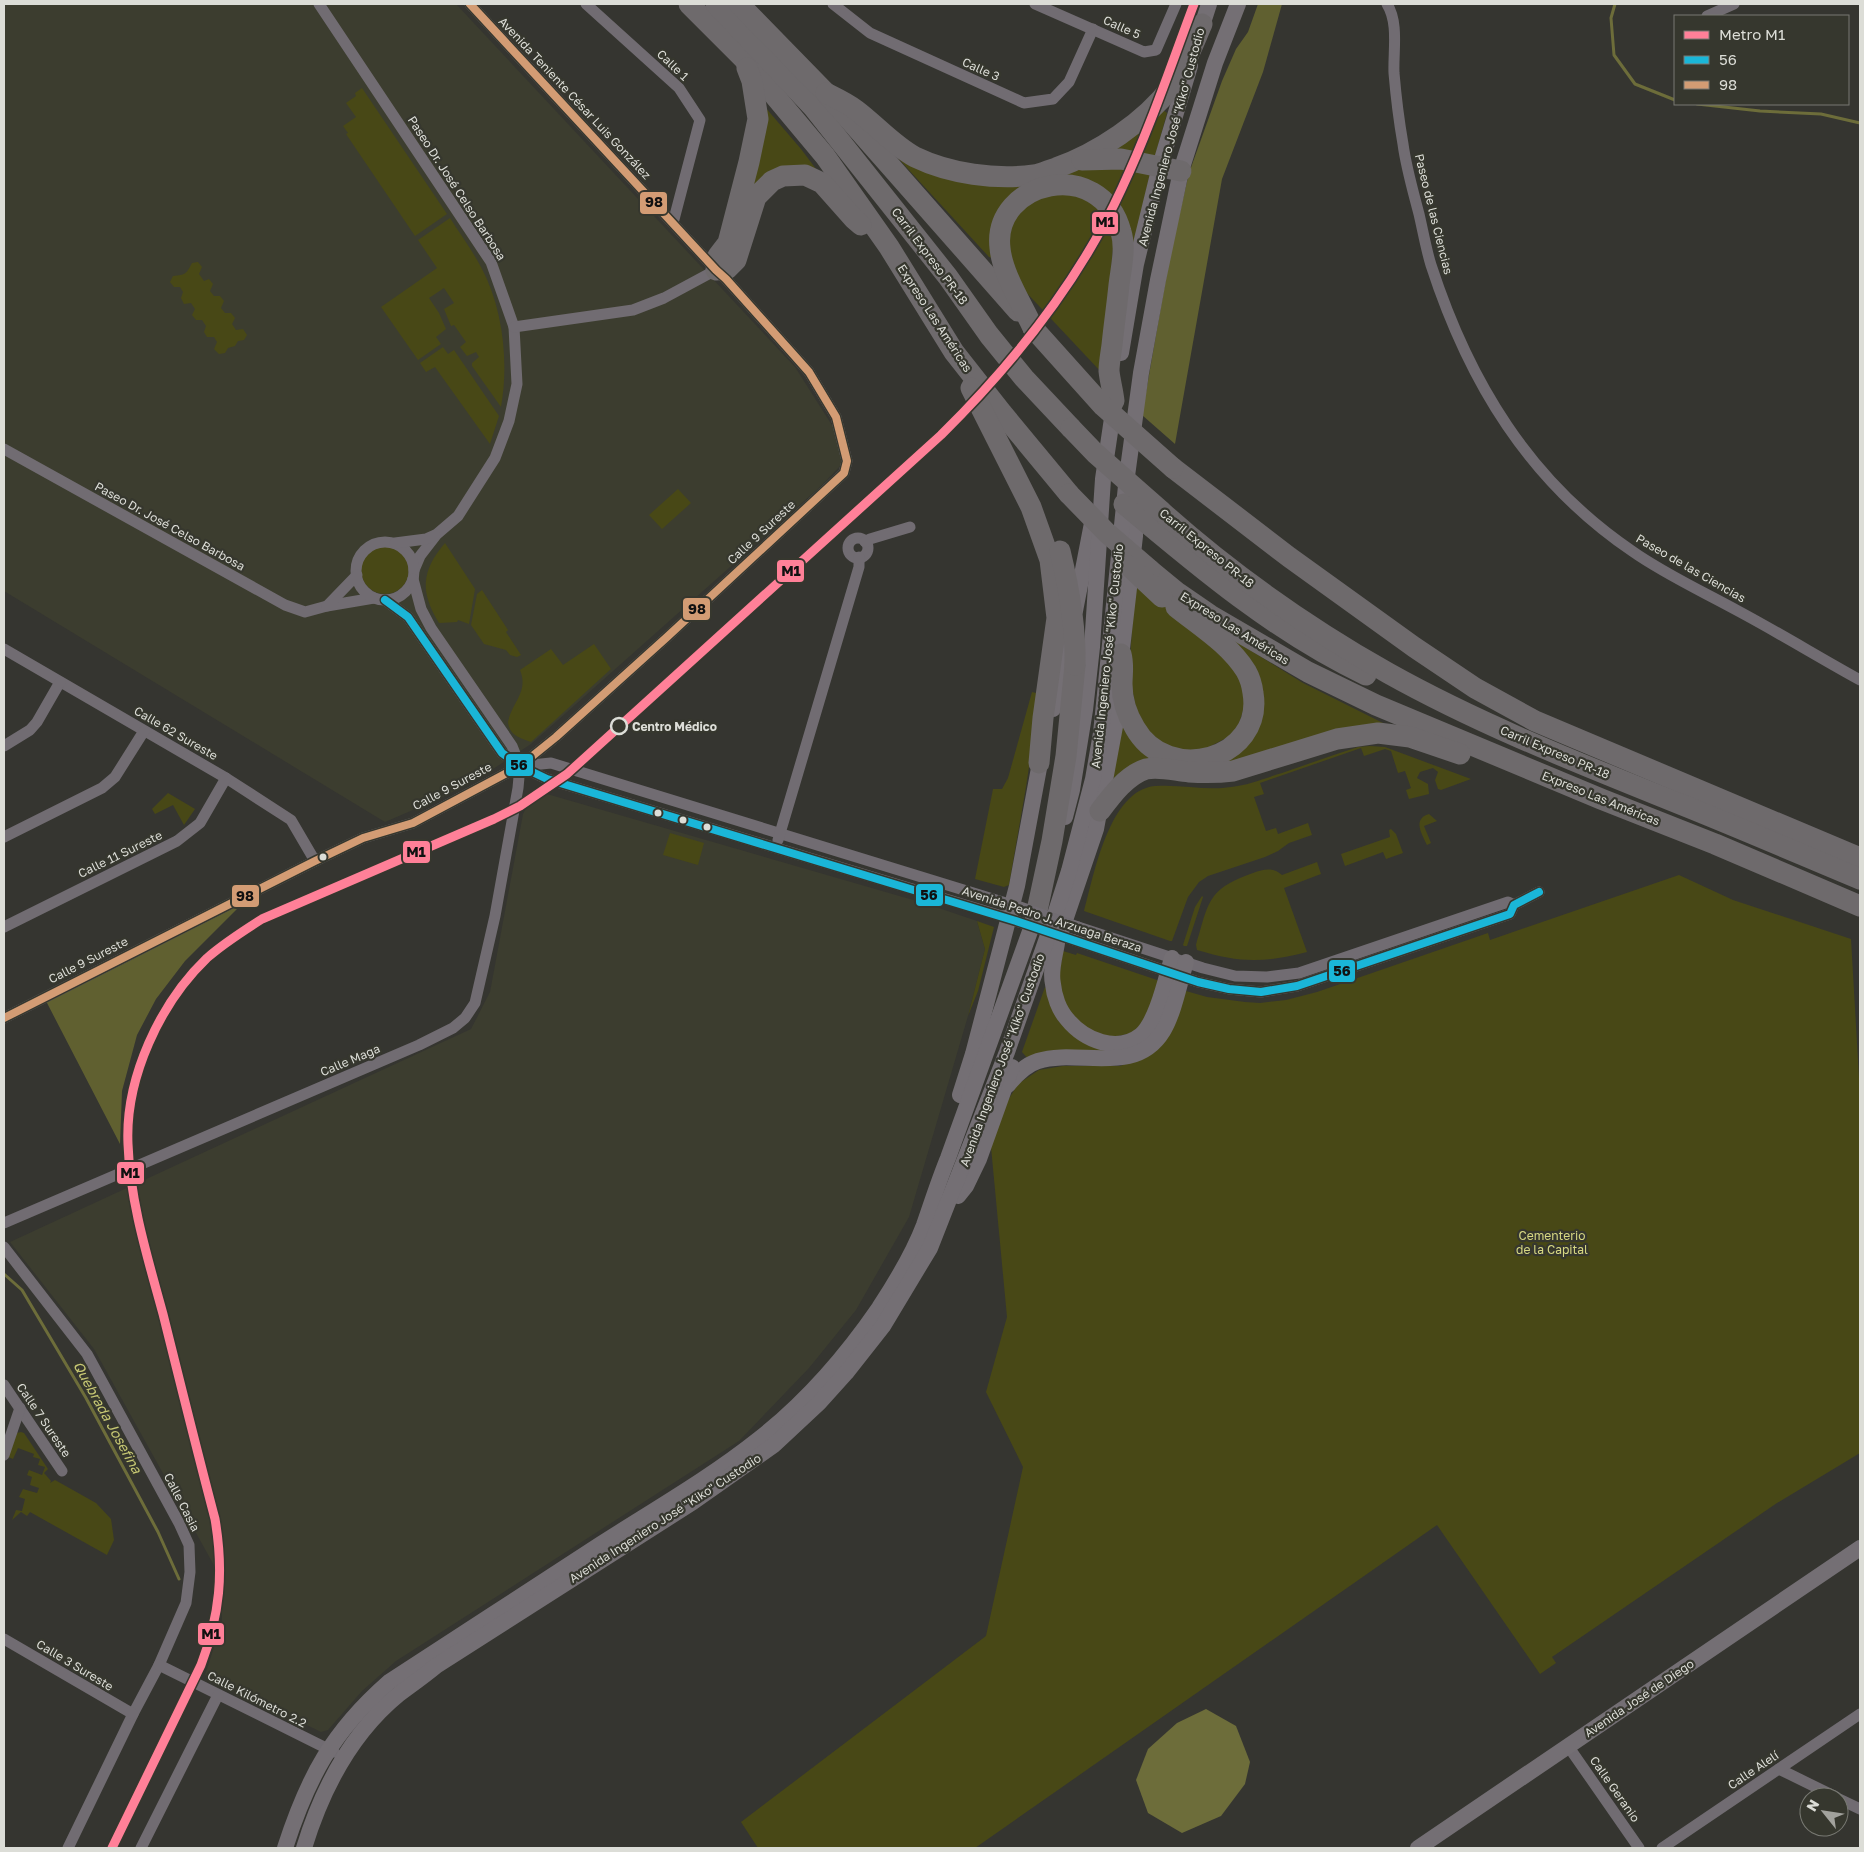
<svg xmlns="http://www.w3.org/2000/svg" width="1864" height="1852" font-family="'Golos Text',sans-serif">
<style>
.built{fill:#3c3d2f}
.green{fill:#484816}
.forest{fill:#606030}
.water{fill:#6d6d3a}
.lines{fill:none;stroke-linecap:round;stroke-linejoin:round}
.stream{stroke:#6d6d3a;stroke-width:3}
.street{stroke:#716c72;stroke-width:11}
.secondary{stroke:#746f74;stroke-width:16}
.highway{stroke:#6e6a6c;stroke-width:21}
.street-bridge{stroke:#716c72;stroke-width:11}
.highway-bridge{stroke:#6e6a6c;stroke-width:21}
.bus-1-casing{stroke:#36372e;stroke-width:11}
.bus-2-casing{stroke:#36372e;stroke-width:11}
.bus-1{stroke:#1ab6d8;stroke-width:8}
.bus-2{stroke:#d39c74;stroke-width:8}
.metro-1-casing{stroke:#36372e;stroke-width:12}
.metro-1{stroke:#ff8098;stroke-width:9}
.stop-dot{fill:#36372e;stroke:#dcddd7;stroke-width:2.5}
.bus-dot{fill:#dcddd7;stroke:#36372e;stroke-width:2}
.labels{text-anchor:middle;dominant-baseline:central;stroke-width:4.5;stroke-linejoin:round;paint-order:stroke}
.street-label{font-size:12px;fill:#dcddd7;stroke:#36372e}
.stop-label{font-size:12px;font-weight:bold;fill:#dcddd7;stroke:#36372e;text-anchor:start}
.park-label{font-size:12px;fill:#d7d883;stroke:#36372e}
.water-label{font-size:14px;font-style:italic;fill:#c6c773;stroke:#36372e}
.line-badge{stroke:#36372e;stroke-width:2}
.pale-badge-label{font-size:14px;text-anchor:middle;font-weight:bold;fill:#111}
</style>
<rect width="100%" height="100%" fill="#353530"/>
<g class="built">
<path d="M4,4H456L795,367L835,430L843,463L821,486L531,744L487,773L443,797L385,822L4,591Z"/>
<path d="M542,794H547L927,904L977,921L985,949L968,1016L909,1217L856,1310L809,1368L739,1441L396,1661L362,1691L328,1730L321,1732L205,1675L222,1622L221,1578L94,1349L10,1242L471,1029L490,992L523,814L530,801Z"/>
</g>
<g class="green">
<path d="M362,88L447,214L415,236L346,134L348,133L343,126L356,117L346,103L356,96L355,93Z"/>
<path d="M765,107L801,149L822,177L814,173L748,199Z"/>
<path d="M1163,110L1167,113L1154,160L1106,149Z"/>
<path d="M897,157L937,171L1098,162L1150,173L1133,248L1123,213L1042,181L992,258L989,257Z"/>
<path d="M1081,192L1115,225L1102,373L1024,290L1005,251L1008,227L1034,197Z"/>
<path d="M450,218C460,234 472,250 481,267C503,308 509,362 501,407L472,366V363L479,357L476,352L467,356L460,347L466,342L454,325L451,326L444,309L454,303L444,288L429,298L439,313L446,329L436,337L441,344L418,360L381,307L437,268L418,240Z"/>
<path d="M198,262L202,267L199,274L204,281L209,279L213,284L210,291L214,296H220L224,301L221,308L225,313H231L235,318L232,324L236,330L243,329L247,335L244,340L238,341L235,346L228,348L225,353L219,354L214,349L217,342L214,337H207L204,332L206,326L202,320H196L192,315L195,309L191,303L184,304L181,298L183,292L180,287H174L170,282L173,276C186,275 186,274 192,263Z"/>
<path d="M443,347L448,354L454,350L499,416L490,444L435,367L426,372L420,363Z"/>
<path d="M678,489L691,503L662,529L649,515Z"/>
<path d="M445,543L475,589L469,624L458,620L457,622L439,623C420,592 421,571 445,543Z"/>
<circle cx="385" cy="570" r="24"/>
<path d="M1135,585L1207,636L1243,681L1247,698L1236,733L1197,753L1164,748L1139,722L1129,674Z"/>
<path d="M482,590L508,630L506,632L521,655L517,657L510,655L506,650L484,644L471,625L477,594Z"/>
<path d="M1229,637L1303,683L1387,725L1235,767L1164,765L1112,791L1120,714L1134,730L1196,762L1256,716Z"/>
<path d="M594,644L611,669L531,742C520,738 509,735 508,722C512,702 529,692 520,670L551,649L563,665Z"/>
<path d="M1032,692L1040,694L1026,787L1009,885L1004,887L975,879L993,789H1002L1008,778Z"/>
<path d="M1370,746L1385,747L1471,779L1441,790L1438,789L1435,780L1438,772L1433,768L1420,772L1417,778L1428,784L1429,794L1409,799L1406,790L1411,788L1405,771L1398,773L1391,751L1385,749L1364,756L1361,748L1260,783L1264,794L1254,797L1266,831L1276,828L1278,834L1308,823L1312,835L1289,843L1278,851L1265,857L1208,876L1199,882L1188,897L1172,941H1170L1084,911C1094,875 1109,790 1155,786C1181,784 1206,791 1231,787C1249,785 1265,778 1282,773C1308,764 1333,755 1358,747Z"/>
<path d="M168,793L195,809L184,825L173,805L155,814L152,809Z"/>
<path d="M1429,814L1437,821L1424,826L1431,843L1427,845C1422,834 1412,819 1429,814Z"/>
<path d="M1391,829L1396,834L1403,853L1386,859L1383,852L1345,866L1341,854L1390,837L1389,830Z"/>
<path d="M670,833L704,843L698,865L663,855Z"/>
<path d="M1317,862L1321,874L1284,888L1307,952C1264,963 1240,963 1197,950L1196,945C1209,902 1207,889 1253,873C1264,869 1273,867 1282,875Z"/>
<path d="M1679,875L1733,900L1851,939L1860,1095V1453L1777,1503L1552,1657L1556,1663L1540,1674L1437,1525L975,1848H758L741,1822L986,1636L1023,1467L986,1392L1007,1317L991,1147L1005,1105L1018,1084L1039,1070L1063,1066H1120L1143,1058L1186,991L1207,997L1245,1002L1260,1003L1286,1000L1317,992L1488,933L1490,940Z"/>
<path d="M1202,896L1203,897L1187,946H1184L1183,945L1195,907Z"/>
<path d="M977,921L994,927L978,991L968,1016L985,949Z"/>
<path d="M1063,951L1076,955L1077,953L1157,980L1159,982L1143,1023L1132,1033L1108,1038L1089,1032L1067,1011L1058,983Z"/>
<path d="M1045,987L1048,990L1059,1022L1138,1048L1029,1060L1022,1052Z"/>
<path d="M21,1432L24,1433L48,1469L44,1473L51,1481L50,1483L55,1480L96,1503L111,1519L114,1540L107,1555L30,1512L27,1516L21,1512L12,1520L16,1510L22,1511L25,1499L19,1497L23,1489L37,1493L39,1488L30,1485L32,1477L27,1475L29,1470L42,1475L45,1467L38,1465L40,1459L33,1457L34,1454L18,1448L13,1459L8,1457L17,1433Z"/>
</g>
<g class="forest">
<path d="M1258,4H1282L1263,72L1222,179L1175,444L1142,415L1170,255L1189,173L1222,81L1236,49L1248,32Z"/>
<path d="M244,902L185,961L156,999L137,1035L122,1091L120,1144L46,1001Z"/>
</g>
<path class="water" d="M1206,1709L1236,1726L1250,1762L1245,1784L1221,1816L1182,1833L1148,1813L1136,1780L1148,1749L1177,1723Z"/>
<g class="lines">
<g class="stream">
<path d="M1615,4L1611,18L1614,55L1635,84L1675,100"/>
<path d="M1697,104L1760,111L1821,114L1860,123"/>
<path d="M4,1274L22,1290L86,1398L158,1532L179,1579"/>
</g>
<g class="street">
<path d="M319,4L491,262L514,327L517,384L509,421L495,458L458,516L437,534L420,556L414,570"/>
<path d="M586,4L679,88L700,120L673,223"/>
<path d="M833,4L870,33L1024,103L1053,99L1069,82L1093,29"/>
<path d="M1035,4L1144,52L1156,50L1176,4"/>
<path d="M1387,4C1399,23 1393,52 1394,73C1396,97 1399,121 1403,144C1406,167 1413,191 1419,214C1423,231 1426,249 1431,265C1469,382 1529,481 1632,551C1666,575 1704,592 1740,612C1781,634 1820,658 1860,680"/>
<path d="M1707,16L1734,4"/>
<path d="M514,327L633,310L664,298L716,270"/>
<path d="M4,449L285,605L305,612L327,606L374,598"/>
<circle cx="858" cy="548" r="10"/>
<path d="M865,542L870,539L910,527"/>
<circle cx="385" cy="571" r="29"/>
<path d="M395,543L426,539L435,535"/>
<path d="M385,600L408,617L502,753L520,766L547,779L1015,920"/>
<path d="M327,606L357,575"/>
<path d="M4,649L226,778L291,820L315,861"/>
<path d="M4,746L30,730L37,722L60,682"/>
<path d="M522,766L551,763L1019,907"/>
<path d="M4,837L102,788L115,777L144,731"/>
<path d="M778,840L859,567V557"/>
<path d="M4,927L177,841L200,823L226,778"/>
<path d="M1078,927L1203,968L1235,976L1267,977L1299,973L1508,902L1514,905"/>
<path d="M1074,940L1198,982L1229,989L1261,992L1297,986L1510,914L1514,905L1539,892"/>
<path d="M4,1018L315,861L363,838L413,823L520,766L556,737L667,637L844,473L847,461L836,417L809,372L726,279L716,270L470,4"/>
<path d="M4,1223L419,1045L453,1028L465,1018L475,1003L495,916L518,788L520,766L512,746L431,628L421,609L413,579"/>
<path d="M4,1247L87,1354L179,1523L189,1545L190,1572L186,1603L159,1665L133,1714L68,1848"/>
<path d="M4,1385L62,1471"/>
<path d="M4,1455L20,1408"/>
<path d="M4,1639L133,1714"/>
<path d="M159,1665L334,1752"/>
<path d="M1568,1746L1639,1848"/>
<path d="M1779,1769L1836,1797"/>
<path d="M1839,1799L1860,1809"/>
<path d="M141,1848L218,1695"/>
<path d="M1662,1848L1860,1714"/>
</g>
<g class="secondary">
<path d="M1199,35L1209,4"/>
<path d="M1121,353L1136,264L1160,166L1190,66"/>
<path d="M1075,611L1093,518"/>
<path d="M1120,666L1135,536V507"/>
<path d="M1053,709L1069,638"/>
<path d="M1065,817L1072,790L1085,710L1092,647L1103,479L1114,405"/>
<path d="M1059,938L1096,829L1116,721L1118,693"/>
<path d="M1057,943C1055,956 1050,971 1053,984C1054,996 1059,1010 1067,1019C1084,1040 1117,1054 1141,1035C1157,1021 1166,978 1172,958"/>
<path d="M1008,1085C1016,1075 1025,1065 1038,1061C1078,1048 1135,1077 1163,1031C1174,1013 1179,984 1186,962"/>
<path d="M960,1095L973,1054L1017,886L1042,752"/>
<path d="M958,1196L966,1186L979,1159L1012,1067"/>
<path d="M285,1848C308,1777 332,1732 389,1682C460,1636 530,1590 601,1544C654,1510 710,1478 759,1439C805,1403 846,1356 879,1308C896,1282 913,1254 924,1225C932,1202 939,1180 948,1158L1037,912"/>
<path d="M304,1848C322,1789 350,1734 399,1694C411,1685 424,1676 436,1666L693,1502L774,1445L819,1403L846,1373L883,1326L930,1248L1007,1052L1052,924L1069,871L1093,779L1101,733L1127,476L1141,373L1158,280L1181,171L1215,63L1238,4"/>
<path d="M1418,1848L1860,1548"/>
</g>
<g class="highway">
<path d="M689,4L743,58L825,156L889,247L954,352L1002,413L1069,494"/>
<path d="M716,4L813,107L948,277L989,335L1024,378L1071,428"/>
<path d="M739,4L826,93L1018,311"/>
<path d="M747,68L752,81L758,119L749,162L728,243L718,256L716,270L727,269L736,260L756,197L772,181L783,176L805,175L822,183L854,219L861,225"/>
<path d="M826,93C836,98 847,103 856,110C876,125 893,145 915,157C950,174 996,180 1034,175C1041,174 1049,170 1056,168C1098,153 1145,122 1172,86C1183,71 1194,42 1202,24"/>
<path d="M1082,160L1121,159L1181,171"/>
<path d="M1033,328C1022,304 1002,273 1000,248C992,181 1101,155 1121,232C1126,248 1121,268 1119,285C1117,305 1114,325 1112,345C1111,353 1109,363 1109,371C1110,381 1113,391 1114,401"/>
<path d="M971,388L1031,507L1050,560L1057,618L1043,718L1039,763"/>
<path d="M1173,468L1289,557L1414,647L1475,688L1535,721L1860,858"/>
<path d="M1124,504C1200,568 1276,632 1366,675"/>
<path d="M1161,511C1230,573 1307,627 1388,673C1481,725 1581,764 1680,804C1740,828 1800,854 1860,879"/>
<path d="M1150,570L1178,593L1210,615L1308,672L1376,705L1601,799L1715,844L1860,906"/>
<path d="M1121,654C1124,665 1122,674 1122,684C1122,700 1127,715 1135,728C1168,786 1264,759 1253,693C1252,685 1250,678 1246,671C1229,644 1201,627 1176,607"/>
<path d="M1100,811C1112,795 1127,775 1146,769C1160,766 1176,771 1189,772C1204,773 1218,773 1233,771L1337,739L1378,733L1410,737L1460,754"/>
<path d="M1035,920L1052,841L1066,756L1075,665"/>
</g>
<g class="street-bridge">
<path d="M1020,907L1078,927"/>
<path d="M1016,921L1074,940"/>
</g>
<g class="highway-bridge">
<path d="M1033,328L1103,406L1173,468"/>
<path d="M1071,428L1095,453L1161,511"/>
<path d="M1069,494L1107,533L1150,570"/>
<path d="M1060,551C1069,588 1076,626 1075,665"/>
<path d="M1129,566L1162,597"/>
</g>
<defs>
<path id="bus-1" d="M385,600L408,617L502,753L520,766L547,779L1016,921L1198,982L1229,989L1261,992L1297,986L1510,914L1514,905L1539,892"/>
<path id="bus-2" d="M4,1018L315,861L363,838L413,823L520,766L556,737L667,637L844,473L847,461L836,417L809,372L726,279L716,270L470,4"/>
</defs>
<use href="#bus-1" class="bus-1-casing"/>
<use href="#bus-2" class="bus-2-casing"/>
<use href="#bus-1" class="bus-1"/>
<use href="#bus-2" class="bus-2"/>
<defs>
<path id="metro-1" d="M112,1848L201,1665C220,1615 224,1572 215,1519C197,1451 180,1382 163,1314C148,1259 130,1202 128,1144C125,1078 160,1003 207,958C224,943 243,931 262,919L494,819L520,806L567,774L941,435C1015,362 1079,282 1122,188C1150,128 1171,65 1194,4"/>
</defs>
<use href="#metro-1" class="metro-1-casing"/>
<use href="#metro-1" class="metro-1"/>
</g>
<circle class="stop-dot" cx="619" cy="726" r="8"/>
<g class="bus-dot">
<circle cx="658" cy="813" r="4.5"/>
<circle cx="683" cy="820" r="4.5"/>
<circle cx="707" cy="827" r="4.5"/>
<circle cx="323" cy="857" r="4.5"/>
</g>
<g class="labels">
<g class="street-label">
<text transform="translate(1122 27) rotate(24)">Calle 5</text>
<text transform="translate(673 65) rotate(44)">Calle 1</text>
<text transform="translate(981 69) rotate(24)">Calle 3</text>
<text transform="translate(575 98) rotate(47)">Avenida Teniente César Luis González</text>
<text transform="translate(1171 137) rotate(-75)">Avenida Ingeniero José "Kiko" Custodio</text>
<text transform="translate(457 188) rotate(57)">Paseo Dr. José Celso Barbosa</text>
<text transform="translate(1434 214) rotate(76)">Paseo de las Ciencias</text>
<text transform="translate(930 256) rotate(53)">Carril Expreso PR-18</text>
<text transform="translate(935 318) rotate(57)">Expreso Las Américas</text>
<text transform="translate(170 526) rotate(29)">Paseo Dr. José Celso Barbosa</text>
<text transform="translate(761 532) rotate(-43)">Calle 9 Sureste</text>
<text transform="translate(1207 548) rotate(39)">Carril Expreso PR-18</text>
<text transform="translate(1691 568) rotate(30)">Paseo de las Ciencias</text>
<text transform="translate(1235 628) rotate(32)">Expreso Las Américas</text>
<text transform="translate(1107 656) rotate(-84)">Avenida Ingeniero José "Kiko" Custodio</text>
<text transform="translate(176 733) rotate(30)">Calle 62 Sureste</text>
<text transform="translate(1555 752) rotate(23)">Carril Expreso PR-18</text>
<text transform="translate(452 786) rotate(-28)">Calle 9 Sureste</text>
<text transform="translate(1601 798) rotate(22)">Expreso Las Américas</text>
<text transform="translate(120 854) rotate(-26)">Calle 11 Sureste</text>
<text transform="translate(1052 919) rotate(18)">Avenida Pedro J. Arzuaga Beraza</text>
<text transform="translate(88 960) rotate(-27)">Calle 9 Sureste</text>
<text transform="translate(350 1060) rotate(-23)">Calle Maga</text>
<text transform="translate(1002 1060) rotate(-70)">Avenida Ingeniero José "Kiko" Custodio</text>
<text transform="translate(44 1420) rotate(56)">Calle 7 Sureste</text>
<text transform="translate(182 1502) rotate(63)">Calle Casia</text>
<text transform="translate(665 1518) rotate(-33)">Avenida Ingeniero José "Kiko" Custodio</text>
<text transform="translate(75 1665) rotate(31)">Calle 3 Sureste</text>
<text transform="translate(1639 1698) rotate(-34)">Avenida José de Diego</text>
<text transform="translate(257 1699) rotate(27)">Calle Kilómetro 2.2</text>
<text transform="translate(1753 1770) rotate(-34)">Calle Alelí</text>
<text transform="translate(1615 1789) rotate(55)">Calle Geranio</text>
</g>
<g class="stop-label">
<text x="632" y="726">Centro Médico</text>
</g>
<g class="park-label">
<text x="1552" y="1235">Cementerio<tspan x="1552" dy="14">de la Capital</tspan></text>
</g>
<g class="water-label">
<text transform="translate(108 1417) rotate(61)">Quebrada Josefina</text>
</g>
</g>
<g class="line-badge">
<rect x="639" y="191" width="29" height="24" rx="5" fill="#d39c74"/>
<rect x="1091" y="211" width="28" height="24" rx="5" fill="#ff8098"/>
<rect x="776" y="559" width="29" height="24" rx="5" fill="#ff8098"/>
<rect x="682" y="597" width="29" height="24" rx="5" fill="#d39c74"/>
<rect x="505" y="753" width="29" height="24" rx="5" fill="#1ab6d8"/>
<rect x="402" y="840" width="29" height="24" rx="5" fill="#ff8098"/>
<rect x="915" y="883" width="29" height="24" rx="5" fill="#1ab6d8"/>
<rect x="231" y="884" width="29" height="24" rx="5" fill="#d39c74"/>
<rect x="1328" y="959" width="28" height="24" rx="5" fill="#1ab6d8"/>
<rect x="116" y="1161" width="29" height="24" rx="5" fill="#ff8098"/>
<rect x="197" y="1622" width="28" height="24" rx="5" fill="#ff8098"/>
</g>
<g class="pale-badge-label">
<text x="654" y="207">98</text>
<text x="1105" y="227">M1</text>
<text x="791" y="576">M1</text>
<text x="697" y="614">98</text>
<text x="519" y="770">56</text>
<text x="416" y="857">M1</text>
<text x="929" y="900">56</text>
<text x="245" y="901">98</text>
<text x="1342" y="976">56</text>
<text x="130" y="1178">M1</text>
<text x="211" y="1639">M1</text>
</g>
<rect width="1864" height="1852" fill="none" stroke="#dcddd7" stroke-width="10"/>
<rect x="1674" y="15" width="175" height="90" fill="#36372e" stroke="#787972"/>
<rect x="1684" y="31" width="25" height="8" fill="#ff8098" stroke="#787972"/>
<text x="1719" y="40" font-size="15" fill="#dcddd7">Metro M1</text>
<rect x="1684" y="56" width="25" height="8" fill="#1ab6d8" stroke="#787972"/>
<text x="1719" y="65" font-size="15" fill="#dcddd7">56</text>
<rect x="1684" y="81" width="25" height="8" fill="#d39c74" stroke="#787972"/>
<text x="1719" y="90" font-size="15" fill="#dcddd7">98</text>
<g transform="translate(1824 1812) rotate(300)"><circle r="24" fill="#36372e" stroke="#787972"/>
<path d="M0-4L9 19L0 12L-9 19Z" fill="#a2a29d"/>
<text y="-8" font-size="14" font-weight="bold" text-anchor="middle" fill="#dcddd7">N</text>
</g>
</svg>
